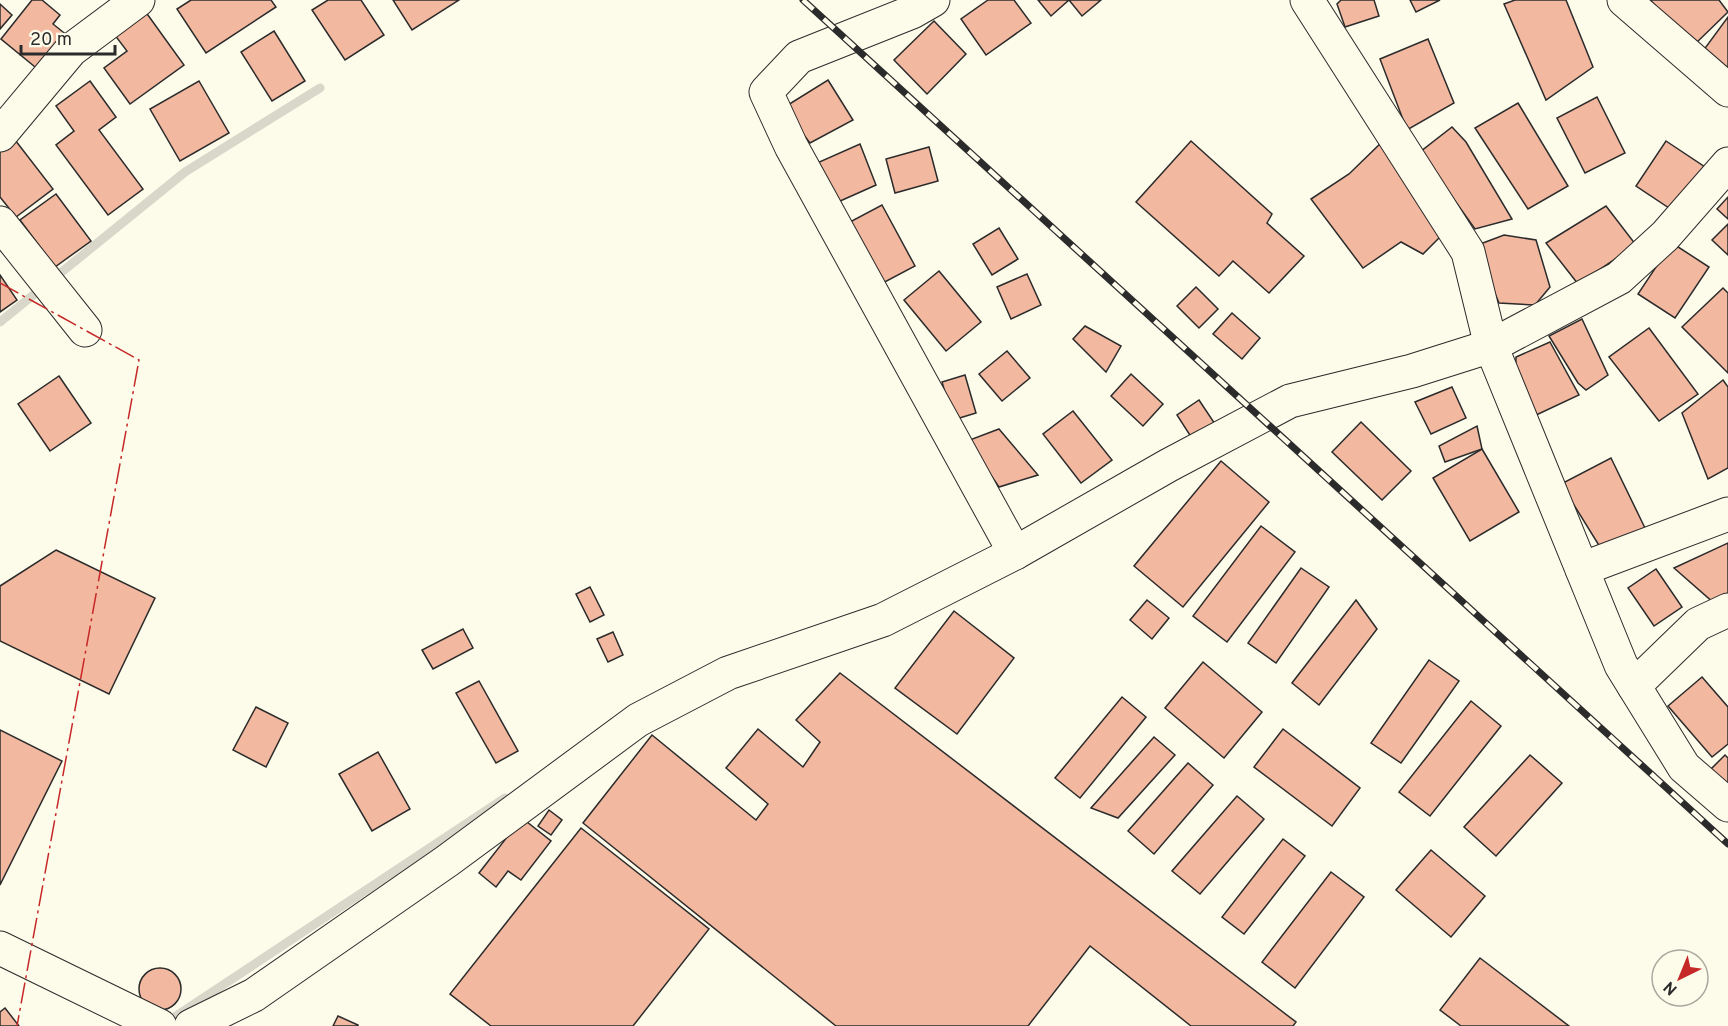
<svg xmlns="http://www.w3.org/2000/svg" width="1728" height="1026" font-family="Overpass,sans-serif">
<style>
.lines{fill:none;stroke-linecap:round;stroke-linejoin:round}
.stream{stroke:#d8d7c9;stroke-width:9}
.building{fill:#f2b8a0;stroke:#2b2b2b;stroke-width:1.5}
.minor-casing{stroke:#2b2b2b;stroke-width:35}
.major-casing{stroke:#2b2b2b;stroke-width:35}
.highway-casing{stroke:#2b2b2b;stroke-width:35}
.minor{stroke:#fdfbea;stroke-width:33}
.major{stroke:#fdfbea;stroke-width:33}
.highway{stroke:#fdfbea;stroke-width:33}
.rail-casing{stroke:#2b2b2b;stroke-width:7}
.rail{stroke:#fdfbea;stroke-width:4.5;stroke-dasharray:14;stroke-linecap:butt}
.power{stroke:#c62828;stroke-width:1.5;stroke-dasharray:21 4.5 3 4.5;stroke-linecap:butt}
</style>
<rect width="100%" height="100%" fill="#fdfbea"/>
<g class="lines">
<g class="stream">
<path d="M0,322L185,172L320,88"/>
<path d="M164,1024L505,798"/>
</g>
</g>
<g class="building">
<path d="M32,0H42L60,15L53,24L68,36L40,71L1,39Z"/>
<path d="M191,0H271L276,7L206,53L177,9Z"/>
<path d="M328,0H361L384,35L345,60L312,10Z"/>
<path d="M393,0H459L412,30Z"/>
<path d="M988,0H1014L1031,23L986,55L961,19Z"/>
<path d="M1038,0H1101L1082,16L1069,0L1051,16Z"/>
<path d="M1341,0H1374L1379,16L1345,27L1337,4Z"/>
<path d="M1410,0H1440L1416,12Z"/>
<path d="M1515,0H1566L1593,67L1546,100L1504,4Z"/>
<path d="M1650,0H1719L1728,12L1694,45Z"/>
<path d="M0,4L12,15L0,29Z"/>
<path d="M145,11L184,65L130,104L104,68L127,51L114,34Z"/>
<path d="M1728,17V68L1723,73L1700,55Z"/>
<path d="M934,21L966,54L927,94L894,60Z"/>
<path d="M274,31L305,81L272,101L241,52Z"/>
<path d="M1428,39L1454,103L1407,130L1380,59Z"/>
<path d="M828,80L853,120L810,143L783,108Z"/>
<path d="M90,81L116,117L99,130L143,189L108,215L56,145L74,131L56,106Z"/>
<path d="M199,81L229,133L180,161L150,109Z"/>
<path d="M1597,97L1625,153L1585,173L1557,118Z"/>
<path d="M1518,103L1568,186L1528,209L1475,128Z"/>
<path d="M1452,127L1466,142L1512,219L1475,229L1420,152Z"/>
<path d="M12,136L53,189L16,217L0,197V145Z"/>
<path d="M1191,141L1272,214L1267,223L1304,256L1269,293L1233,261L1219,276L1136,202Z"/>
<path d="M1666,141L1705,167L1675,212L1636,186Z"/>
<path d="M1382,142L1442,235L1423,254L1401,242L1363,268L1311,199L1349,174Z"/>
<path d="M860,144L876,185L838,202L817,163Z"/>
<path d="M929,147L938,181L895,193L886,159Z"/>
<path d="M56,194L91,241L55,267L20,220Z"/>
<path d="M1728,197V219L1717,209Z"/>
<path d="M882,205L915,266L881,284L848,223Z"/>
<path d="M1606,206L1636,245L1578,284L1546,243Z"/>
<path d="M1728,224V255L1712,240Z"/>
<path d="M999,228L1018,259L992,275L973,244Z"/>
<path d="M1504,235L1536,240L1550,287L1535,305L1499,303L1475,246Z"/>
<path d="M1672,243L1709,267L1675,318L1638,294Z"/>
<path d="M939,271L981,322L946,351L904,300Z"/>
<path d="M1027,274L1041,305L1011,319L997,287Z"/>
<path d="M0,275L17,300L0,312Z"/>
<path d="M1196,287L1218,309L1199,328L1177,306Z"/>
<path d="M1723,288L1728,293V373L1682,327Z"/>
<path d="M1232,313L1260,338L1242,359L1213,334Z"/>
<path d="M1582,319L1608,375L1586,390L1578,383L1549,336Z"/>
<path d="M1085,326L1121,346L1106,372L1073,339Z"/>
<path d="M1649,328L1698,394L1659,421L1609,357Z"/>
<path d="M1550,342L1579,395L1534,416L1515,388L1516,357Z"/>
<path d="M1007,351L1030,378L1002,401L979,374Z"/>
<path d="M1131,374L1163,404L1143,426L1111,396Z"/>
<path d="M965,375L976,413L953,420L942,382Z"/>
<path d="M59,376L91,423L50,451L18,404Z"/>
<path d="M1723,380L1728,387V468L1708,479L1682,413Z"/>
<path d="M1452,387L1466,418L1431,434L1415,402Z"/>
<path d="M1199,400L1215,424L1193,440L1177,415Z"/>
<path d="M1073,411L1112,460L1081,483L1043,434Z"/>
<path d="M1361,422L1411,471L1382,500L1332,452Z"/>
<path d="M1477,426L1482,449L1445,462L1439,446Z"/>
<path d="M999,429L1038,475L999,487L967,441Z"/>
<path d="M1482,449L1519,512L1470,541L1433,478Z"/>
<path d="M1611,458L1645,528L1600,547L1561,484Z"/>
<path d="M1221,461L1269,502L1183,607L1134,566Z"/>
<path d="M1261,526L1295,552L1227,642L1193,616Z"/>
<path d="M1728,543V597L1714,603L1674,568Z"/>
<path d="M56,550L155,598L109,694L0,641V586Z"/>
<path d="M1301,568L1329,587L1276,663L1248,643Z"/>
<path d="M1656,569L1682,607L1654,626L1628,588Z"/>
<path d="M590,587L604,615L590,622L576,594Z"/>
<path d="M1147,600L1169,618L1152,639L1130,620Z"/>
<path d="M1356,600L1377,629L1319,705L1292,683Z"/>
<path d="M954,611L1014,658L957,734L895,688Z"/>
<path d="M463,629L473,648L433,669L422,650Z"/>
<path d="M613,632L623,655L608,662L597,639Z"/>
<path d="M1429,660L1459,681L1401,763L1371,743Z"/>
<path d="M1203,662L1262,712L1224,758L1165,708Z"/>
<path d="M840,673L1296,1022L1293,1026H1191L1090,946L1028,1026H836L583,823L652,735L756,820L768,804L726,768L758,729L803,767L820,742L796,720Z"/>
<path d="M1702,677L1728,707V744L1712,757L1668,706Z"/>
<path d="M479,681L518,751L496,763L456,693Z"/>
<path d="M1122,697L1146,717L1080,798L1055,778Z"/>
<path d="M1471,701L1501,726L1430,816L1399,792Z"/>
<path d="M256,707L288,723L266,767L233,750Z"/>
<path d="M1283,729L1360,788L1332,826L1254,767Z"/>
<path d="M0,730L62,761L0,885Z"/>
<path d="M1154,737L1175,755L1118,818L1091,808Z"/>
<path d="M378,752L410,809L372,831L339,774Z"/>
<path d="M1530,755L1562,783L1496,856L1464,827Z"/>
<path d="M1725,755L1728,758V798L1704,776Z"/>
<path d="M1188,763L1213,785L1154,854L1128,831Z"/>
<path d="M1237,796L1264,819L1200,894L1172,871Z"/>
<path d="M549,810L562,820L551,835L538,826Z"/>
<path d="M522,818L551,841L521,880L508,871L496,887L479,873Z"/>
<path d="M581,828L709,929L633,1026H491L450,994Z"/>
<path d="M1283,839L1305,856L1244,934L1222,917Z"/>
<path d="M1431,850L1485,896L1451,937L1396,890Z"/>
<path d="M1331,872L1364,897L1295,988L1262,962Z"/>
<path d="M1480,958L1569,1026H1461L1440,1010Z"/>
<circle cx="160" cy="989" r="21"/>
<path d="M5,1008L19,1026H0V1012Z"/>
<path d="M338,1016L358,1025V1026H333Z"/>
</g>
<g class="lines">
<defs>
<g id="minor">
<path d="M933,0L912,12L799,57L766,92L791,146L1015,553"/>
<path d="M1307,0L1468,252L1491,346L1621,665L1684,767L1728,805"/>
<path d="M0,135L71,50L138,0"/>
<path d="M0,223L85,330"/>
<path d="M1582,569L1728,514"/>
<path d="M1634,686L1698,624L1728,610"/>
<path d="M191,1026L254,995L447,861L638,720L728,673L883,620L1015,553L1169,465L1290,401L1412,371L1491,346L1619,278L1665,236L1728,164"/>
</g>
<path id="major" d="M1624,0L1728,90"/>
<path id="highway" d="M0,948L160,1026"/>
</defs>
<use href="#minor" class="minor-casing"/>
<use href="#major" class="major-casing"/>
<use href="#highway" class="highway-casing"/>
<use href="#minor" class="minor"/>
<use href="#major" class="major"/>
<use href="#highway" class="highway"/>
<defs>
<path id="rail" d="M803,0L1728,844"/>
</defs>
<use href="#rail" class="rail-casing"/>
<use href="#rail" class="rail"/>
<path class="power" d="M0,283L139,360L17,1026"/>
</g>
<g transform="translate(1680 978) rotate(223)"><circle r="28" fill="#fdfbea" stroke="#a9a89e" stroke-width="1.5"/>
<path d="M0-4.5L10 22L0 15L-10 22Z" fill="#c62828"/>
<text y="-9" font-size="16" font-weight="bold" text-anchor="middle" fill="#2b2b2b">N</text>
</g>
<path d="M21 45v9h94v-9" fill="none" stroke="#2b2b2b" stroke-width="3"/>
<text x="30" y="45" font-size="18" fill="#2b2b2b" stroke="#fdfbea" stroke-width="4.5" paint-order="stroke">20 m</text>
</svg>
